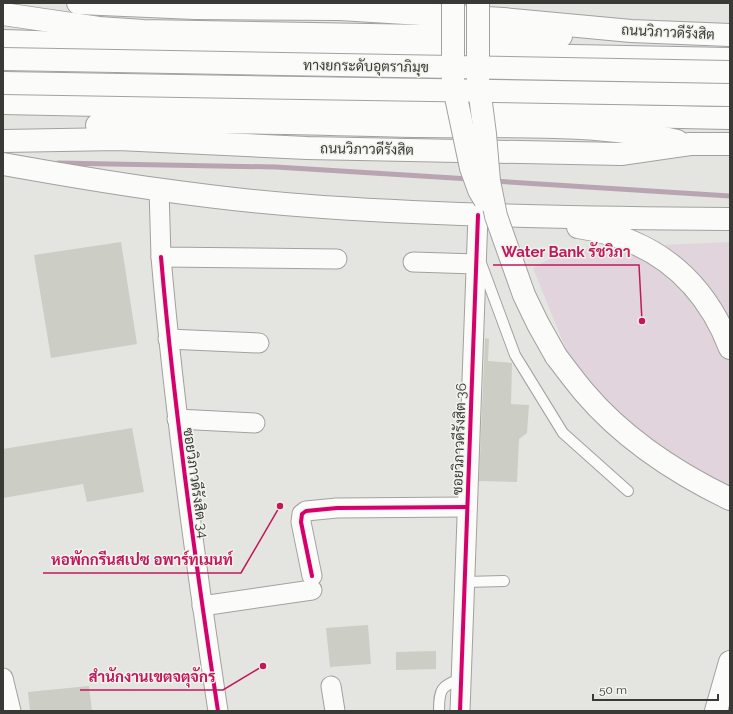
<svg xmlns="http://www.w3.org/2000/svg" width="733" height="714" font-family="Raleway,Sarabun,sans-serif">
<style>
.green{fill:#e1d4dc}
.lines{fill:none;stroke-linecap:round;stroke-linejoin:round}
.stream{stroke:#b9a5b2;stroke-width:5}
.building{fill:#cccdc4}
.service-casing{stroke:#a1a29f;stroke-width:12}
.minor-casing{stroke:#a1a29f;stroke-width:21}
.secondary-casing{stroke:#a1a29f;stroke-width:24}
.primary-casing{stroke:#a1a29f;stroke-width:24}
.trunk-casing{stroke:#a1a29f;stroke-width:24}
.service{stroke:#fbfbfa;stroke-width:10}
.minor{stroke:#fbfbfa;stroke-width:19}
.secondary{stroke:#fbfbfa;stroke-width:22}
.primary{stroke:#fbfbfa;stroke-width:22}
.trunk{stroke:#fbfbfa;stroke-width:22}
.primary-bridge-casing{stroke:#a1a29f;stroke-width:24;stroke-linecap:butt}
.motorway-bridge-casing{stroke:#a1a29f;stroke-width:24;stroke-linecap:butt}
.primary-bridge{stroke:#fbfbfa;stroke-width:22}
.motorway-bridge{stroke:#fbfbfa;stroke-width:22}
.cycleway-casing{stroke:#f2f3ec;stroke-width:6}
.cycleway{stroke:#d6006c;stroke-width:4}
.labels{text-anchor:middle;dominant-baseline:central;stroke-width:3;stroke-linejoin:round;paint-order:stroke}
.street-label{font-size:14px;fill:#393936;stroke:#f2f3ec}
.leader{fill:none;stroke:#c2185b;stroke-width:1.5}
.callout-dot{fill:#c2185b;stroke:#f2f3ec;stroke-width:1.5}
.callout-label{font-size:15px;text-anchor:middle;font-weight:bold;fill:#c2185b;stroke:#f2f3ec;stroke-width:3;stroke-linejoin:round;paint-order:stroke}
</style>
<rect width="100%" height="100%" fill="#e4e5e0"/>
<path class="green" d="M730,242V490L628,429L576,374L533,268L568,249Z"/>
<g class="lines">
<g class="stream">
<path d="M58,163L276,167L470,179"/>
<path d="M493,181L730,196"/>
</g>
</g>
<g class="building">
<path d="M121,242L137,344L51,358L34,255Z"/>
<path d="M485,338L489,339L488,361L512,363L511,404L529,405L527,433L519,439L517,482L479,481Z"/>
<path d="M132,428L144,492L87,502L83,484L3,498V449Z"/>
<path d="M368,625L371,664L330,667L326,628Z"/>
<path d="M436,651V669L396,670V652Z"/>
<path d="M89,686L92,711H30L28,692Z"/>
</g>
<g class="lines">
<defs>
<g id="service">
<path d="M481,263L515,355L563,433L628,491"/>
<path d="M465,582L504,581"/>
<path d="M439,711C439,689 441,686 461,679"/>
</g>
<g id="minor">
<path d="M159,189L161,257L337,259"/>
<path d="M161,257C174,409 195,560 218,711"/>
<path d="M413,262L476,264"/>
<path d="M168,339L259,343"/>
<path d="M177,419L255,423"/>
<path d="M312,576L301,522L302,514L306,511L337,508L467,507"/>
<path d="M202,606L312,590"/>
<path d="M3,678L11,711"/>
<path d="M331,686L335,711"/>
<path d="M460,711L478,215"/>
</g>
<g id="secondary">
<path d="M78,3L195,8L340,9L503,19L631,31L730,35"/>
<path d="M3,14L99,28L143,31L484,37L561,36"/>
<path d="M97,125C204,119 313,124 421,126C504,127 596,122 677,141"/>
<path d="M3,141L118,139L307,148L621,154L690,144H730"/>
</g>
<g id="primary">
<path d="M3,164C109,183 216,200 323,207C459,216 594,218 730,219"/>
<path d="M578,227C652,238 703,278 730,348"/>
<path d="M556,356C565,368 574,380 584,392C623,438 676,473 730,499"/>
<path d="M716,711L730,662"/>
</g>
<g id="trunk">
<path d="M3,41L322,51L730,59"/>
<path d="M3,103L730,118"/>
</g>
</defs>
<use href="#service" class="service-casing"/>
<use href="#minor" class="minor-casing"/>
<use href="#secondary" class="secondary-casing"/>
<use href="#primary" class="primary-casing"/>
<use href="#trunk" class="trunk-casing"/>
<use href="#service" class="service"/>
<use href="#minor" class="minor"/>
<use href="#secondary" class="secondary"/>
<use href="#primary" class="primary"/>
<use href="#trunk" class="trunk"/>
<defs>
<g id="primary-bridge">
<path d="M453,3V83L471,168L479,190L485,200"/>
<path d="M478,3V80L485,134L489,181L496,216L524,295L538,324L556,356"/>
</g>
<g id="motorway-bridge">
<path d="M3,59L730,72"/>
<path d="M3,83L730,95"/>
</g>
</defs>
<use href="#primary-bridge" class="primary-bridge-casing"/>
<use href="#motorway-bridge" class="motorway-bridge-casing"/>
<use href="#primary-bridge" class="primary-bridge"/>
<use href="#motorway-bridge" class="motorway-bridge"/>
<defs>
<g id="cycleway">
<path d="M161,257C174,409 195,560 218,711"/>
<path d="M312,576L301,522L302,514L306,511L337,508L467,507"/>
<path d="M460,711L478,215"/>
</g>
</defs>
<use href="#cycleway" class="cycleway-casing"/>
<use href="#cycleway" class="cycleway"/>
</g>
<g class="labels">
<g class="street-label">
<text transform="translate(668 32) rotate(3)">ถนนวิภาวดีรังสิต</text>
<text transform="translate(366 66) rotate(1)">ทางยกระดับอุตราภิมุข</text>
<text transform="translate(367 149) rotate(1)">ถนนวิภาวดีรังสิต</text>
<text transform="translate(459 439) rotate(-88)">ซอยวิภาวดีรังสิต 36</text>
<text transform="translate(196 483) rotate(82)">ซอยวิภาวดีรังสิต 34</text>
</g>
</g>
<path class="leader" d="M642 321L639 265H493M280 506L241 573H43M263 666L223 690H80"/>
<g class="callout-dot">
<circle cx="642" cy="321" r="4"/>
<circle cx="280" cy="506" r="4"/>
<circle cx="263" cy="666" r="4"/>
</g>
<g class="callout-label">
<text x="566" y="257">Water Bank รัชวิภา</text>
<text x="142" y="565">หอพักกรีนสเปซ อพาร์ทเมนท์</text>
<text x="152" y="682">สำนักงานเขตจตุจักร</text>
</g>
<rect width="733" height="714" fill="none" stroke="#393936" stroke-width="8"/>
<path d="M593 694v6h125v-6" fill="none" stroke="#393936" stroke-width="2"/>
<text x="599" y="694" font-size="12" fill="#393936" stroke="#f2f3ec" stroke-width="3" paint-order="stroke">50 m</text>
</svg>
